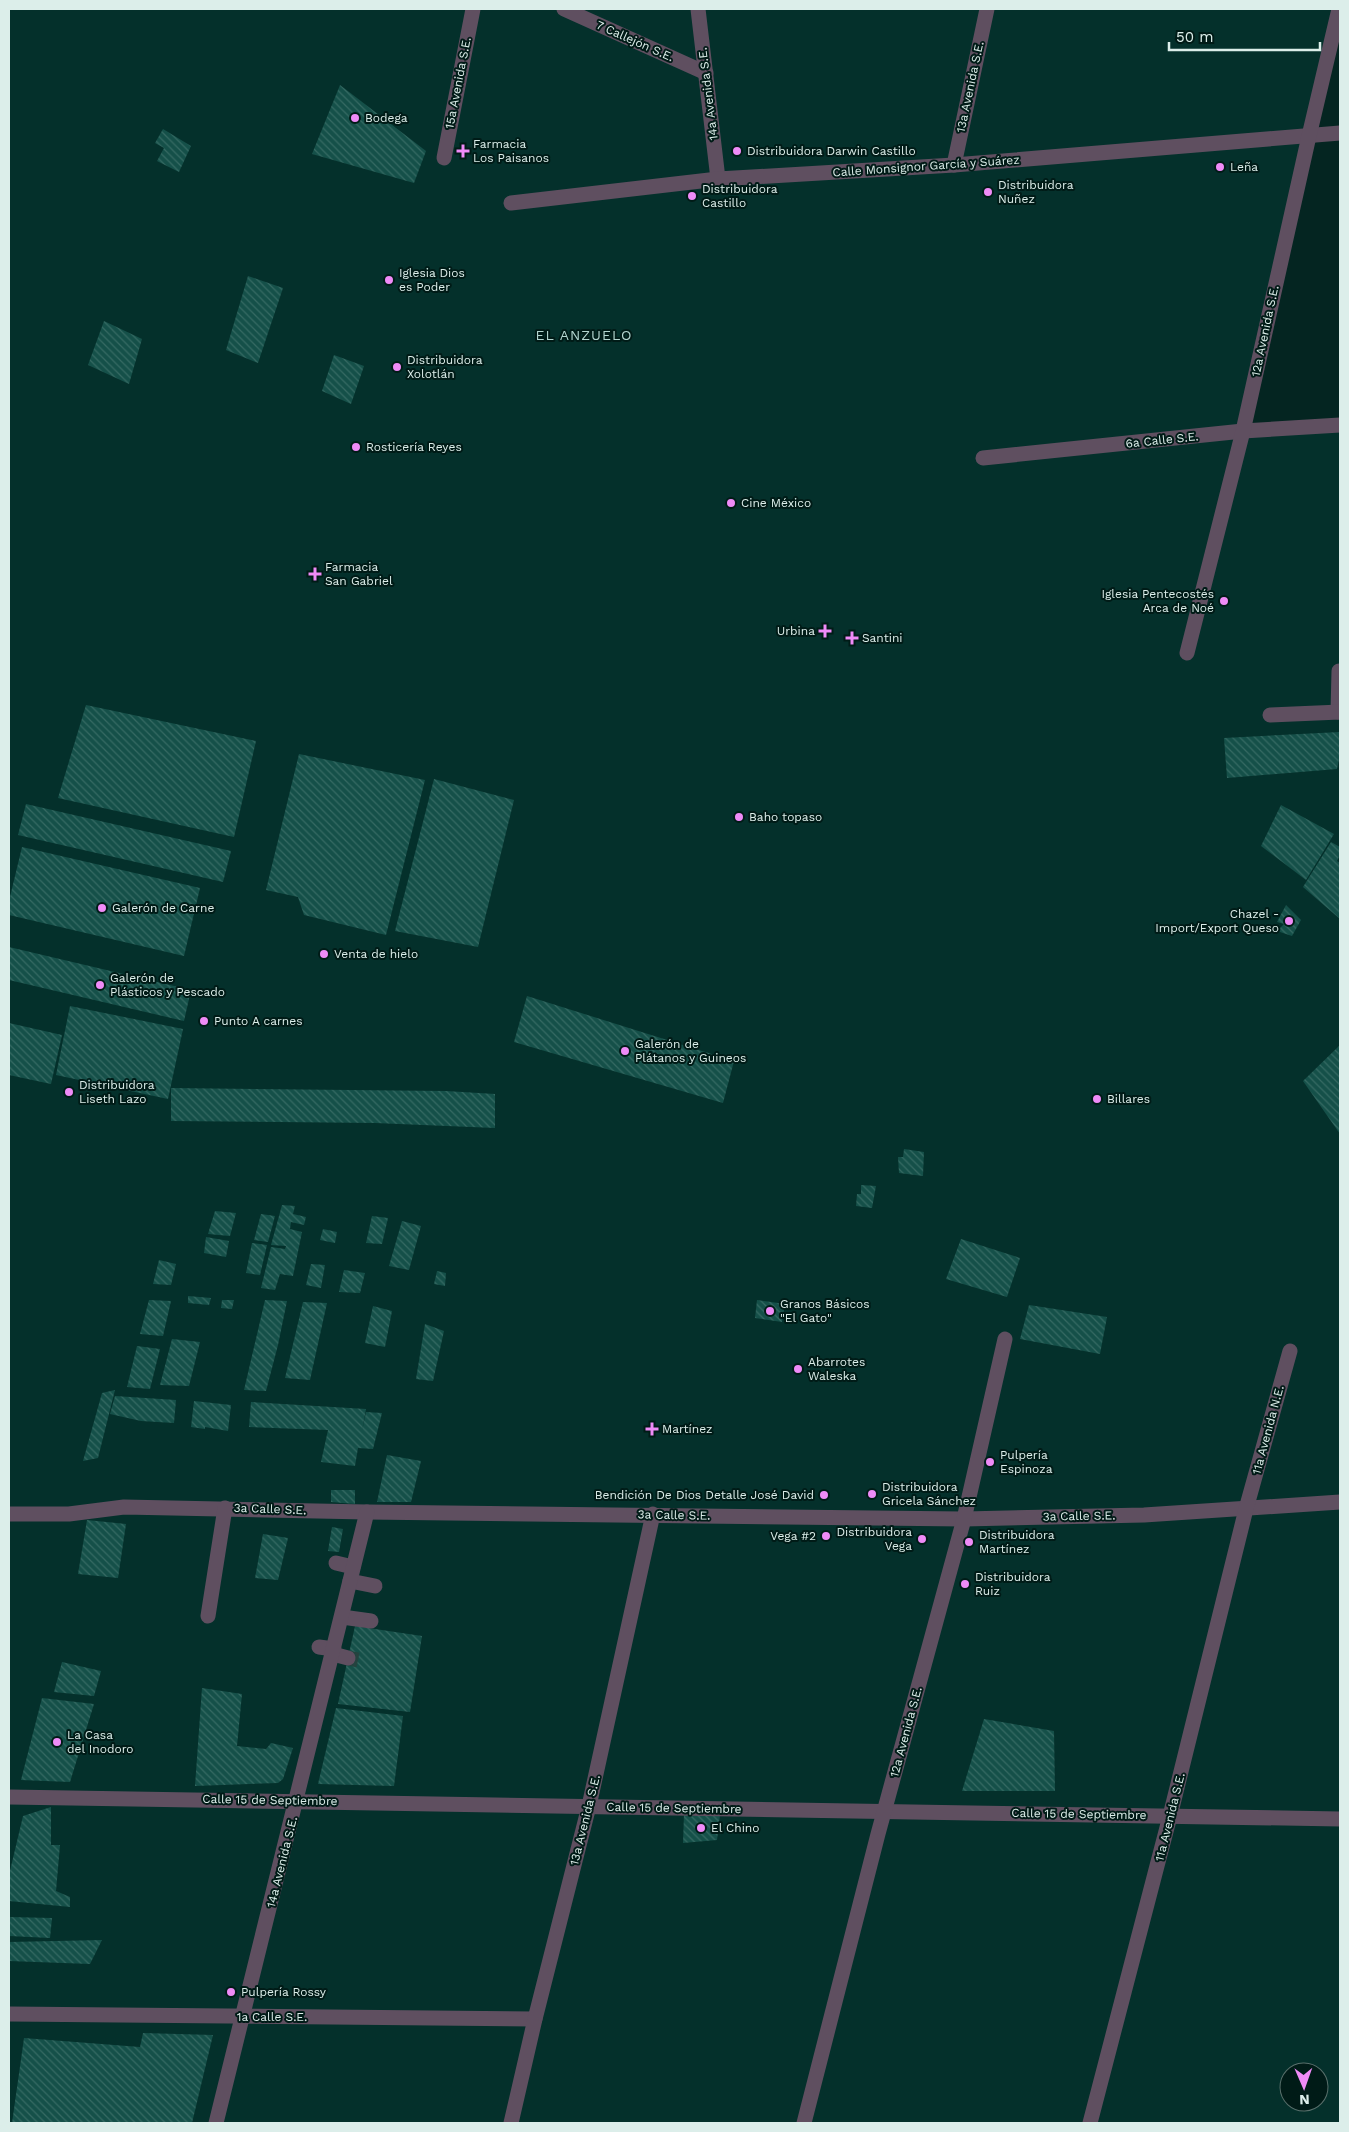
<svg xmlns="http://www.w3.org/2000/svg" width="1349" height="2132" font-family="'Work Sans',sans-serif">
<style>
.built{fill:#04302b;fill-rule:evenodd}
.building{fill:url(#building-back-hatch)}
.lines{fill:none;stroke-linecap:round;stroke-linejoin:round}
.minor-tunnel{stroke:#24433f;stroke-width:15;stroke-dasharray:15 8;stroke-linecap:butt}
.minor{stroke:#5f4f60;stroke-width:15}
.poi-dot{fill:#ef8bf7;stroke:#001b17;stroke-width:2}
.labels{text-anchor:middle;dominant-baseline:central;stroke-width:4;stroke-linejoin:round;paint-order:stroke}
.street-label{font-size:12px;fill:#dceeea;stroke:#001b17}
.poi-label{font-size:12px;fill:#dceeea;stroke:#001b17;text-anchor:start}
.neighbourhood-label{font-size:14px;letter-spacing:1px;fill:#b3d6d0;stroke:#001b17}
</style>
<defs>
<pattern id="building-back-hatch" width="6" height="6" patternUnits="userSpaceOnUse" patternTransform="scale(1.25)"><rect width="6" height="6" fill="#155049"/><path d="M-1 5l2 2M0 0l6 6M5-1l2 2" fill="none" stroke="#366a63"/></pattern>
</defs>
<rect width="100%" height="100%" fill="#042521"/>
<path class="built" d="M9,9H1339L1243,431L1340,424V2123H9ZM1289,2072H1319V2102H1289Z"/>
<g class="building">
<path d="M340,85L426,151L414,183L312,154Z"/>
<path d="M163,129L191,146L179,172L157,161L164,148L155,143Z"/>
<path d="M248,276L283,288L258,363L226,350Z"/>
<path d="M104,321L142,339L129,384L88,365Z"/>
<path d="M334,355L364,366L351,404L322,391Z"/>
<path d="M86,705L256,741L234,837L58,798Z"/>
<path d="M1340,732V755L1337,769L1227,778L1224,738Z"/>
<path d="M299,754L425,780L386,935L304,915L298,897L266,890Z"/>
<path d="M434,779L514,800L478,947L395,931Z"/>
<path d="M26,804L231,851L223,882L18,835Z"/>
<path d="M1281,805L1334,834L1306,880L1261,846Z"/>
<path d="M1331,842L1340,847V855L1337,861L1340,863V919L1303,887Z"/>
<path d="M22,847L200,888L184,956L9,915V901Z"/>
<path d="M1286,905L1301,920L1292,936L1277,931L1284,924L1277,922Z"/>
<path d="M9,947L191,990L184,1021L9,980Z"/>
<path d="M527,996L734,1061L723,1103L514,1042Z"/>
<path d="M70,1006L183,1029L168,1099L56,1075Z"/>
<path d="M9,1023L62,1035L51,1084L9,1075Z"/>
<path d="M1339,1046L1340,1048V1134L1303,1081Z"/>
<path d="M171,1088L446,1091L495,1094V1128L375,1123L171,1121Z"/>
<path d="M904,1149L924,1152L923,1176L899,1173L898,1157H903Z"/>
<path d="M861,1185L876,1186L872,1208L856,1206L857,1194H861Z"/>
<path d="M282,1205L295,1206L293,1214L306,1217L304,1225L291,1222L290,1229L302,1232L293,1276L280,1274L275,1290L261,1288L271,1247L285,1249L286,1246L271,1245Z"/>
<path d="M215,1211L236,1213L230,1236L208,1234Z"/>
<path d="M261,1214L275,1216L268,1242L254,1240Z"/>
<path d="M372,1216L388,1218L382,1244L366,1243Z"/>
<path d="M402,1221L421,1226L409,1270L389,1266Z"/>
<path d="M323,1229L337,1232L335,1243L320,1240Z"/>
<path d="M206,1237L229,1241L226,1257L204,1253Z"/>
<path d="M961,1239L1020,1258L1007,1297L946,1279Z"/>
<path d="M252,1243L267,1245L260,1275L246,1273Z"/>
<path d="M159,1260L176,1264L171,1285L153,1284Z"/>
<path d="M311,1264L325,1265L321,1288L306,1285Z"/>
<path d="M344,1270L365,1273L360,1293L339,1292Z"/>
<path d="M437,1271L446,1273L445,1286L434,1284Z"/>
<path d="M188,1296L211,1298L209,1305L188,1303Z"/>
<path d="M149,1300L171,1301L163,1336L140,1334Z"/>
<path d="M222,1300H234L232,1309L221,1308Z"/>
<path d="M265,1300L287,1301L278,1345L266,1391L244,1390Z"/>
<path d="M757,1300L785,1304L782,1322L755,1318Z"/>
<path d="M303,1302L327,1303L310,1380L285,1378Z"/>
<path d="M1029,1305L1107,1317L1100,1354L1020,1339Z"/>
<path d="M373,1306L392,1311L385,1347L365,1343Z"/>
<path d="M425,1324L444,1331L433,1381L416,1379Z"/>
<path d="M172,1339L200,1342L189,1386L160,1385Z"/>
<path d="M137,1346L160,1349L150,1389L127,1387Z"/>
<path d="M115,1390L98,1458L83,1461L102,1393Z"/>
<path d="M115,1396L176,1400L174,1423L141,1421L110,1414Z"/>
<path d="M194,1401L231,1405L228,1431L205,1427V1429L191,1427Z"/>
<path d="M251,1402L366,1409L362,1431L366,1412L382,1413L373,1449L358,1448L355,1466L321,1462L328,1430L249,1427Z"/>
<path d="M387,1455L421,1461L411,1502H377Z"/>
<path d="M331,1490H355V1504L331,1502Z"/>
<path d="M87,1520L126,1524L118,1578L78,1574Z"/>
<path d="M332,1527L343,1529L339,1552L328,1551Z"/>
<path d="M263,1534L288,1538L278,1580L255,1578Z"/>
<path d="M355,1626L422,1636L410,1712L338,1704Z"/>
<path d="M62,1662L101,1671L94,1696L54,1692Z"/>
<path d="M202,1688L242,1694L237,1746L266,1749L271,1743L293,1748L283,1779L278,1783L195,1786Z"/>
<path d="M42,1698L94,1704L70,1782L21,1780Z"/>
<path d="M336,1708L403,1716L394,1786L318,1784Z"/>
<path d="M984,1719L1054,1731L1055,1791H962Z"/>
<path d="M51,1807V1845H60L56,1891L70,1897V1907L9,1901V1875L23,1816Z"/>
<path d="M684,1814L720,1815L717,1840L683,1843Z"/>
<path d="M9,1917L52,1918L50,1938L9,1936Z"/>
<path d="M102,1940L90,1964L9,1961V1942Z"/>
<path d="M143,2033L213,2035L192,2123H12L24,2038L140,2047Z"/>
</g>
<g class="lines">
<path class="minor-tunnel" d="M348,1658L358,1660"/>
<g class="minor">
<path d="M564,9L706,73"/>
<path d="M698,9L718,179"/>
<path d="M444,158L473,9"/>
<path d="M954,165L987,9"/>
<path d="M511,203L718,179L954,165L1340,133"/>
<path d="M983,458L1243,431L1340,425"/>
<path d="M1187,653L1243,431L1309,136L1339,9"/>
<path d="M1338,712L1339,671"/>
<path d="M1270,715L1340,712"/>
<path d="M9,1514H69L124,1507L367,1512L964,1519L1144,1515L1340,1502"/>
<path d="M336,1563L353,1567"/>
<path d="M350,1581L375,1586"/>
<path d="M208,1616L225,1508"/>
<path d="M342,1617L371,1621"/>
<path d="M319,1647L334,1649"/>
<path d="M333,1654L348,1658"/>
<path d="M9,1797L1340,1819"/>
<path d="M9,2014L535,2019"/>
<path d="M216,2123L367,1512"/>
<path d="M511,2123L535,2019L589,1806L653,1514"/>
<path d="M804,2123L878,1834L964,1519L1005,1339"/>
<path d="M1090,2123L1170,1816L1246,1509L1290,1351"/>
</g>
</g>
<g class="poi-dot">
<circle cx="355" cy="118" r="5"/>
<path d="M460.5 143.5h5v5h5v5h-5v5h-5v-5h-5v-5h5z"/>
<circle cx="737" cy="151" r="5"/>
<circle cx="1220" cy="167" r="5"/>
<circle cx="988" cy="192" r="5"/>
<circle cx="692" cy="196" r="5"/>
<circle cx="389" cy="280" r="5"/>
<circle cx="397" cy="367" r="5"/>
<circle cx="356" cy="447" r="5"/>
<circle cx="731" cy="503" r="5"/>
<path d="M312.5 566.5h5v5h5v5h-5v5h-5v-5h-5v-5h5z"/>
<circle cx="1224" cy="601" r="5"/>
<path d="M822.5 623.5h5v5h5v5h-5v5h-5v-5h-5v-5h5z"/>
<path d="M849.5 630.5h5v5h5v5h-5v5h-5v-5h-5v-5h5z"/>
<circle cx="739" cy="817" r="5"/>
<circle cx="102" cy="908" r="5"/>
<circle cx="1289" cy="921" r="5"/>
<circle cx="324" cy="954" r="5"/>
<circle cx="100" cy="985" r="5"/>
<circle cx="204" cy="1021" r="5"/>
<circle cx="625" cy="1051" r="5"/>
<circle cx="69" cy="1092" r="5"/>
<circle cx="1097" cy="1099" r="5"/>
<circle cx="770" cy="1311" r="5"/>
<circle cx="798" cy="1369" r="5"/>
<path d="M649.5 1421.5h5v5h5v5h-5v5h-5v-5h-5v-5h5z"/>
<circle cx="990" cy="1462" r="5"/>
<circle cx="872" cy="1494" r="5"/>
<circle cx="824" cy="1495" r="5"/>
<circle cx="826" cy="1536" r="5"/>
<circle cx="922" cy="1539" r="5"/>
<circle cx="969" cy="1542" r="5"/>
<circle cx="965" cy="1584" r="5"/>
<circle cx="57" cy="1742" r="5"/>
<circle cx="701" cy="1828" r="5"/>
<circle cx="231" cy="1992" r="5"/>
</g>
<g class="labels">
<g class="street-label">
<text transform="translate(635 41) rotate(24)">7 Callejón S.E.</text>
<text transform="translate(458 83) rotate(-79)">15a Avenida S.E.</text>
<text transform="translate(970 87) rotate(-78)">13a Avenida S.E.</text>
<text transform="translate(708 94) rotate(-97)">14a Avenida S.E.</text>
<text transform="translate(926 166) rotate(-4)">Calle Monsignor García y Suárez</text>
<text transform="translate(1265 331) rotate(-78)">12a Avenida S.E.</text>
<text transform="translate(1162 440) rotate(-6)">6a Calle S.E.</text>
<text transform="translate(1268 1430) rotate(-75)">11a Avenida N.E.</text>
<text transform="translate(270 1509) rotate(2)">3a Calle S.E.</text>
<text transform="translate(674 1515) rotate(1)">3a Calle S.E.</text>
<text transform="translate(1079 1516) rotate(-1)">3a Calle S.E.</text>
<text transform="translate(906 1732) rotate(-75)">12a Avenida S.E.</text>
<text transform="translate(270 1800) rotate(1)">Calle 15 de Septiembre</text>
<text transform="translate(674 1808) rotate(1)">Calle 15 de Septiembre</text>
<text transform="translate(1079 1814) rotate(1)">Calle 15 de Septiembre</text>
<text transform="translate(1170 1817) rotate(-76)">11a Avenida S.E.</text>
<text transform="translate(585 1820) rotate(-76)">13a Avenida S.E.</text>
<text transform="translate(282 1862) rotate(-76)">14a Avenida S.E.</text>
<text x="272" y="2017">1a Calle S.E.</text>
</g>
<g class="poi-label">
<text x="365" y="118">Bodega</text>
<text x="473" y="144">Farmacia<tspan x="473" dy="14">Los Paisanos</tspan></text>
<text x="747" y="151">Distribuidora Darwin Castillo</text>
<text x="1230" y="167">Leña</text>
<text x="998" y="185">Distribuidora<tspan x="998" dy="14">Nuñez</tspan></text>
<text x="702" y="189">Distribuidora<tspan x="702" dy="14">Castillo</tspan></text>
<text x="399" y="273">Iglesia Dios<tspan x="399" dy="14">es Poder</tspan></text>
<text x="407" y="360">Distribuidora<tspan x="407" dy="14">Xolotlán</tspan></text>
<text x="366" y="447">Rosticería Reyes</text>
<text x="741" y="503">Cine México</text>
<text x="325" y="567">Farmacia<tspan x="325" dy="14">San Gabriel</tspan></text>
<text x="1214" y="594" text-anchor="end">Iglesia Pentecostés<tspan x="1214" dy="14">Arca de Noé</tspan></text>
<text x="815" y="631" text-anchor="end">Urbina</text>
<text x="862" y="638">Santini</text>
<text x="749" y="817">Baho topaso</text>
<text x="112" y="908">Galerón de Carne</text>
<text x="1279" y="914" text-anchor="end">Chazel -<tspan x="1279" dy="14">Import/Export Queso</tspan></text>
<text x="334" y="954">Venta de hielo</text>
<text x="110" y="978">Galerón de<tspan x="110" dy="14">Plásticos y Pescado</tspan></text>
<text x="214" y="1021">Punto A carnes</text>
<text x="635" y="1044">Galerón de<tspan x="635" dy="14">Plátanos y Guineos</tspan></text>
<text x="79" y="1085">Distribuidora<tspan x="79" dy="14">Liseth Lazo</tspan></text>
<text x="1107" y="1099">Billares</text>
<text x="780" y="1304">Granos Básicos<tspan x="780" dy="14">"El Gato"</tspan></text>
<text x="808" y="1362">Abarrotes<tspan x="808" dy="14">Waleska</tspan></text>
<text x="662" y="1429">Martínez</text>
<text x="1000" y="1455">Pulpería<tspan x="1000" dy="14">Espinoza</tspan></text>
<text x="882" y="1487">Distribuidora<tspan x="882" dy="14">Gricela Sánchez</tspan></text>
<text x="814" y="1495" text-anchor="end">Bendición De Dios Detalle José David</text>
<text x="912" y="1532" text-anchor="end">Distribuidora<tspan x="912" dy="14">Vega</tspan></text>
<text x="979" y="1535">Distribuidora<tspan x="979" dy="14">Martínez</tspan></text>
<text x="816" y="1536" text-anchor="end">Vega #2</text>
<text x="975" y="1577">Distribuidora<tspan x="975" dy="14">Ruiz</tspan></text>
<text x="67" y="1735">La Casa<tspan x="67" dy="14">del Inodoro</tspan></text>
<text x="711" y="1828">El Chino</text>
<text x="241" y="1992">Pulpería Rossy</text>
</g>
<g class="neighbourhood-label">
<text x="584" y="335">EL ANZUELO</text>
</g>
</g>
<rect width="1349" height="2132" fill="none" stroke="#dceeea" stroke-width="20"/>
<g transform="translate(1304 2087) rotate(178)"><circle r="24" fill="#001b17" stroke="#586f6b"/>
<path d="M0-4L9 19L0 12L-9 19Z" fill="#ef8bf7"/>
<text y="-8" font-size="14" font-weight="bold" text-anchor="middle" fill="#dceeea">N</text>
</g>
<path d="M1169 42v8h151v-8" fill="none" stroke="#dceeea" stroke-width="2.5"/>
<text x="1176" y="42" font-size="15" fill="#dceeea" stroke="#001b17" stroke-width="4" paint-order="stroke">50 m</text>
</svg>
